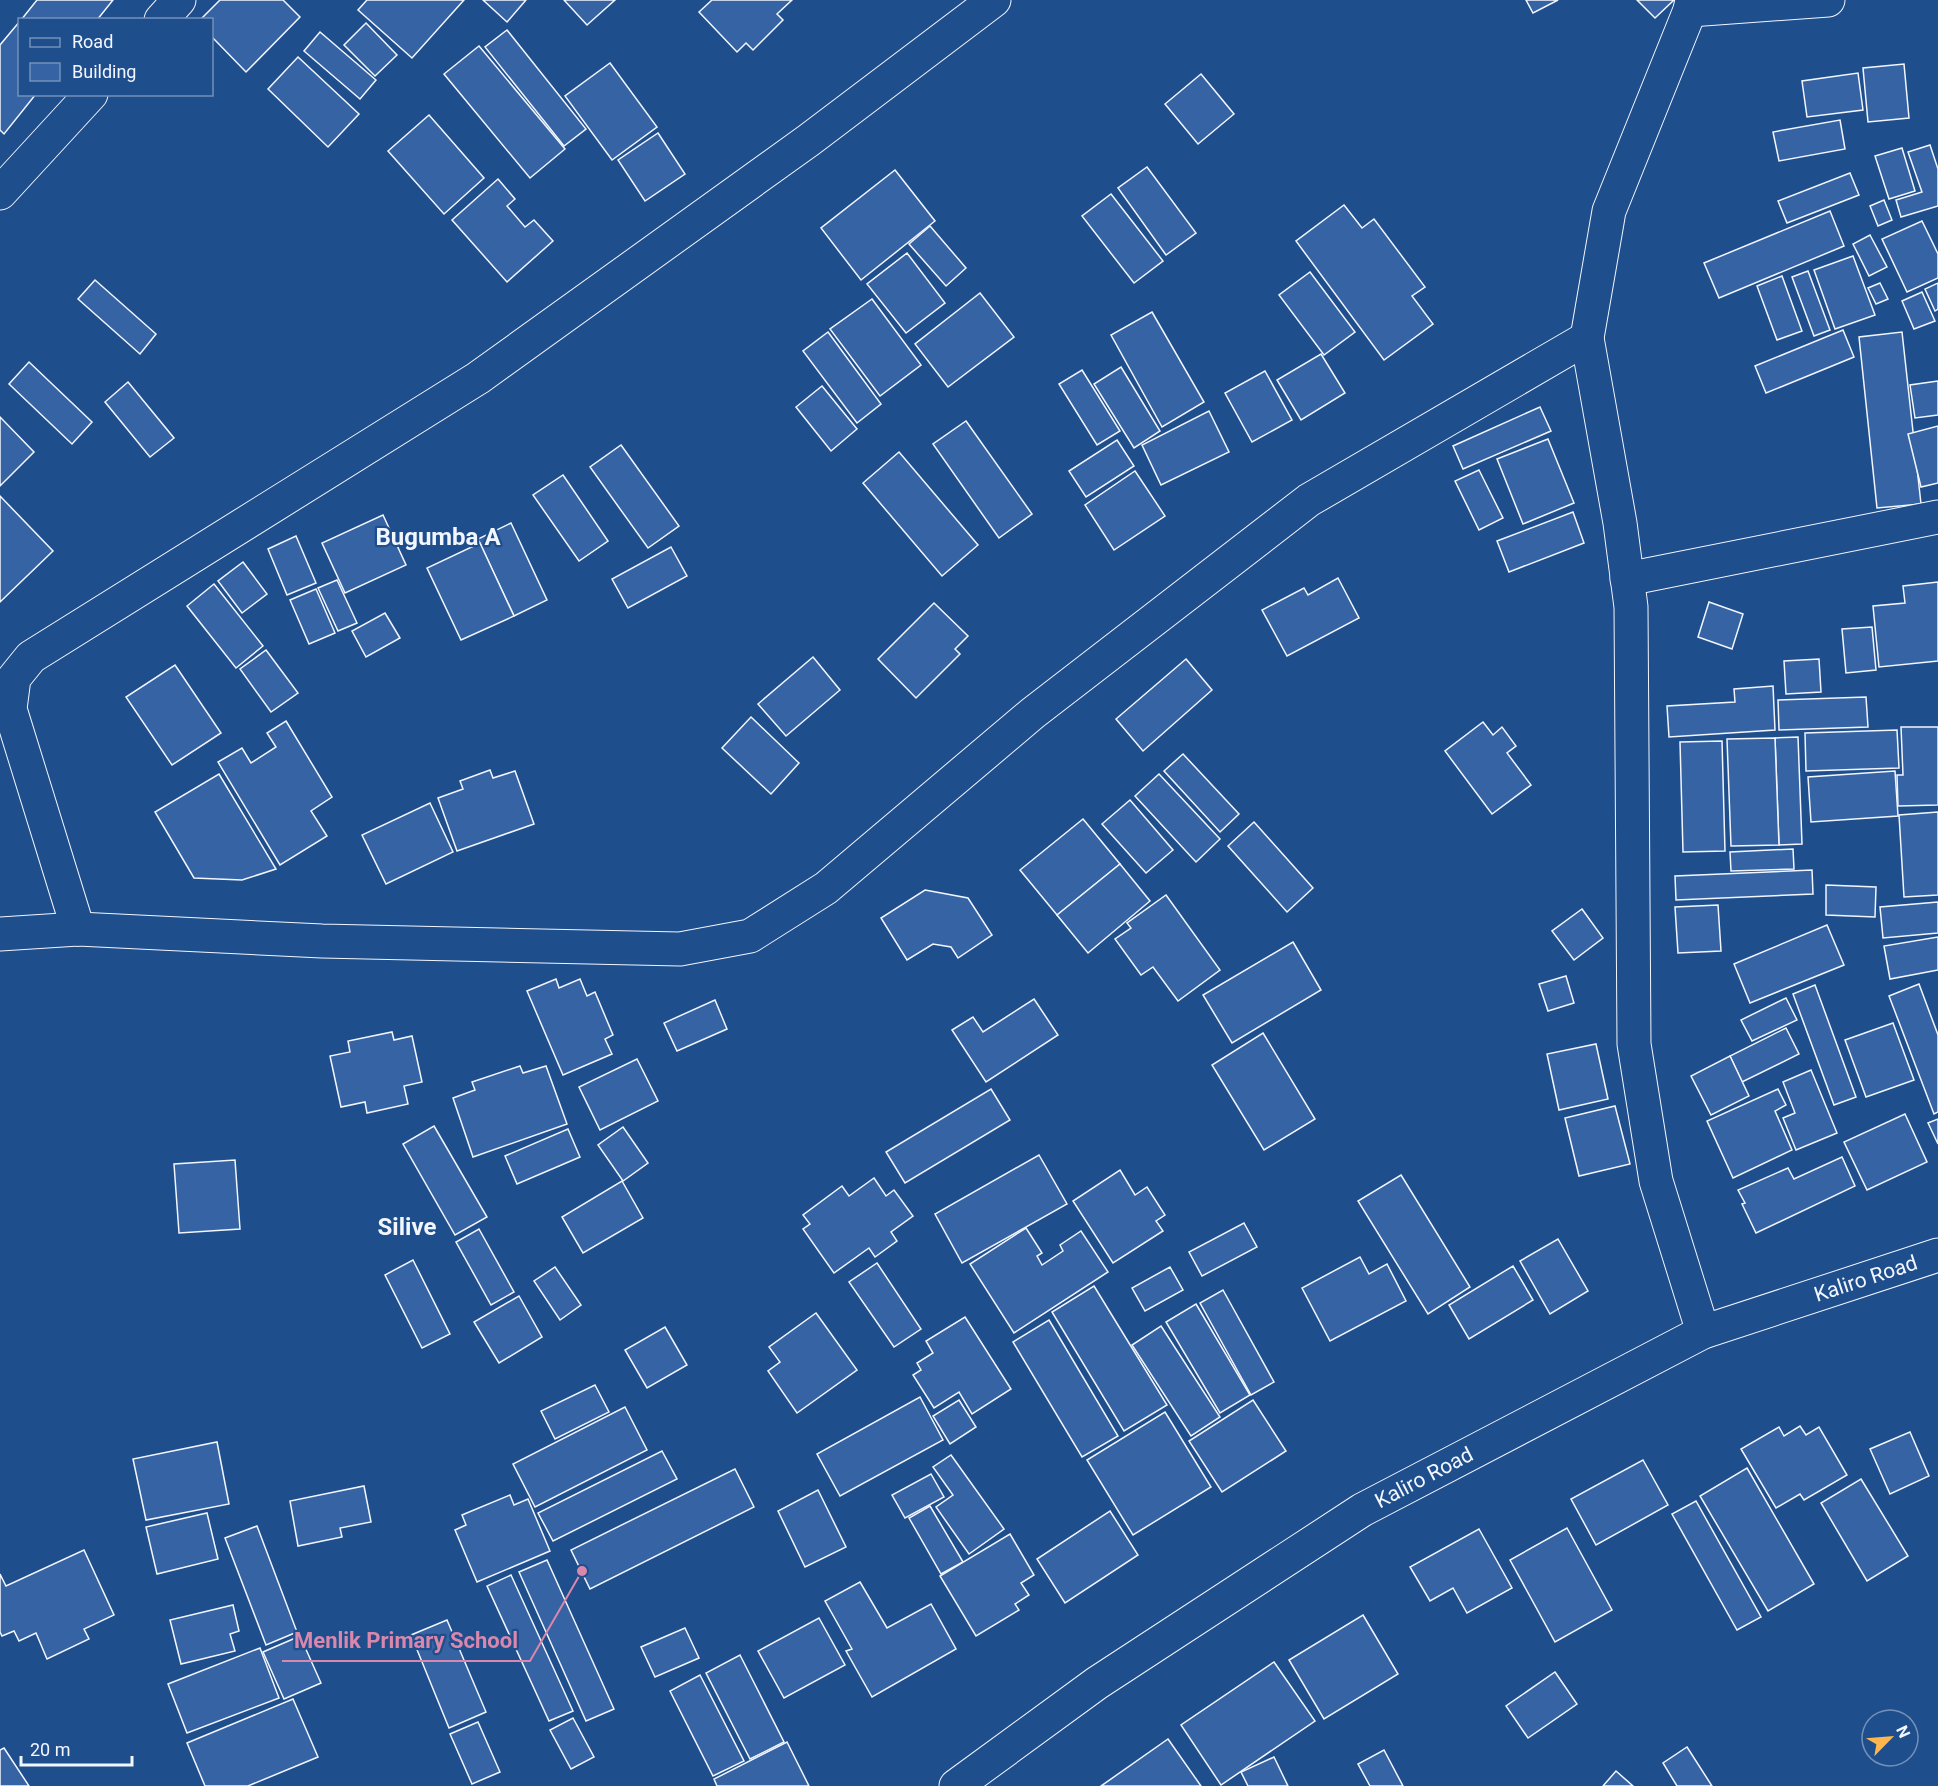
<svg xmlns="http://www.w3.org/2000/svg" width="1938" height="1786" font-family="Roboto,sans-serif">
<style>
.building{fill:#3563a3;stroke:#f2f6ff;stroke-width:1.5}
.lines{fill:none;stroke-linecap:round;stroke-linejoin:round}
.minor-casing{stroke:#f2f6ff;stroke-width:35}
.major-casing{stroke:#f2f6ff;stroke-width:35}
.minor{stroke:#1f4e8c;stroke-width:33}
.major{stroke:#1f4e8c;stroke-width:33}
.labels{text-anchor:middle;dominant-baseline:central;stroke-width:4.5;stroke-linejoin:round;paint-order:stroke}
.street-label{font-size:21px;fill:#f2f6ff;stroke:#1f4e8c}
.quarter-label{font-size:24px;font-weight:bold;fill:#f2f6ff;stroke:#1f4e8c}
.leader{fill:none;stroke:#da87ad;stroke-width:2}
.callout-dot{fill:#da87ad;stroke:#1f4e8c;stroke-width:2}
.callout-label{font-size:22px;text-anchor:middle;font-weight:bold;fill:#da87ad;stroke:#1f4e8c;stroke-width:4.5;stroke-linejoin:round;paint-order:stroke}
</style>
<rect width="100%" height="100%" fill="#1f4e8c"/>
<g class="building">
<path d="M37,0H113L97,20H21Z"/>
<path d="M220,0H283L300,17L246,72L212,37V20H200Z"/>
<path d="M367,0H464L412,58L358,10Z"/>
<path d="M483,0H526L507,22Z"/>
<path d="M564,0H615L587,25Z"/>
<path d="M712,0H792L777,14L783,20L753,50L746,43L737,52L699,12Z"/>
<path d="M1526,0H1558L1533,13Z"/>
<path d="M1637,0H1674L1655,18Z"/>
<path d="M20,21V94H36L4,134L0,130V45Z"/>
<path d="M366,23L397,55L375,76L344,45Z"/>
<path d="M507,30L586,129L564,146L485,47Z"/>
<path d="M320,32L376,80L360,99L304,51Z"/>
<path d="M479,46L565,149L530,178L444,74Z"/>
<path d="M298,57L359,114L328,147L268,89Z"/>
<path d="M610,63L657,127L612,160L565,96Z"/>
<path d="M1904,64L1909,118L1868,122L1863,68Z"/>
<path d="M1858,73L1863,110L1807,117L1802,81Z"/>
<path d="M1201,74L1234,114L1198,144L1165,104Z"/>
<path d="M429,115L484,178L444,214L388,151Z"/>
<path d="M1840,120L1845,149L1779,161L1773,132Z"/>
<path d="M658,133L685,174L645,201L618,160Z"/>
<path d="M1930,145L1938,169V206L1901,217L1896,200L1922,192L1908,152Z"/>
<path d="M1902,148L1915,191L1889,199L1875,156Z"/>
<path d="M1147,167L1196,233L1166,255L1118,188Z"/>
<path d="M895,170L935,221L861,280L821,228Z"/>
<path d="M1850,173L1859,195L1787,223L1778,201Z"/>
<path d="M498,179L515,199L507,206L525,227L534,220L553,241L507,282L452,220Z"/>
<path d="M1111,194L1163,261L1134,283L1082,216Z"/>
<path d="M1884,200L1892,220L1878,226L1870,206Z"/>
<path d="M1344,205L1362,228L1374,219L1425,287L1412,296L1433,324L1384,360L1296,241Z"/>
<path d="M1830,211L1844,246L1719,298L1704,263Z"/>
<path d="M1922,221L1938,254V278L1907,292L1882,239Z"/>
<path d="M930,226L966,268L946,286L909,244Z"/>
<path d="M1870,235L1887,267L1869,276L1853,244Z"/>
<path d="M907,253L945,303L906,333L867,284Z"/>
<path d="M1853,256L1875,315L1835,329L1814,270Z"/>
<path d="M1808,271L1830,330L1814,336L1792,277Z"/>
<path d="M1310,272L1355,332L1324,355L1279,295Z"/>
<path d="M1782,276L1802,331L1777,340L1757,286Z"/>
<path d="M95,280L156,334L140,354L78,299Z"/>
<path d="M1880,283L1888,299L1876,304L1868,288Z"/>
<path d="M1938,283V309L1935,311L1925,289Z"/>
<path d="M1922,292L1935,321L1914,329L1902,301Z"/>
<path d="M980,293L1014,337L948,387L915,344Z"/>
<path d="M872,299L921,365L880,396L830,329Z"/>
<path d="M1152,312L1204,402L1162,427L1111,335Z"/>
<path d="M1843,330L1854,357L1766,393L1755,366Z"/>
<path d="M828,332L881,404L857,423L803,351Z"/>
<path d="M1902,332L1921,504L1877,508L1859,337Z"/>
<path d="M1321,354L1345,393L1301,420L1277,380Z"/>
<path d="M29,362L92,422L72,444L9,384Z"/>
<path d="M1121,367L1160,431L1134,448L1094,384Z"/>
<path d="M1082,370L1120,431L1097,445L1059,384Z"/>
<path d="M1265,371L1292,420L1252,442L1225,393Z"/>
<path d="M1938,381V415L1915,418L1910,385Z"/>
<path d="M128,382L174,438L150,457L105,402Z"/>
<path d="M822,386L857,429L831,451L796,407Z"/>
<path d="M1540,407L1551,431L1463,469L1453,446Z"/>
<path d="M1209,411L1229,452L1161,485L1142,445Z"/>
<path d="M0,417L34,452L0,486Z"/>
<path d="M966,421L1032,514L999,538L933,444Z"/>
<path d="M1938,426V483L1921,487L1908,434Z"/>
<path d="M1548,439L1574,503L1523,524L1497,459Z"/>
<path d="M1117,440L1134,466L1086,497L1069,471Z"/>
<path d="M621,445L679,526L648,548L590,467Z"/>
<path d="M899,452L978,545L942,576L863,483Z"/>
<path d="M1479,470L1503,518L1479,530L1455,481Z"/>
<path d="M1135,471L1165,516L1114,550L1085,505Z"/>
<path d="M563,475L608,541L579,561L533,495Z"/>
<path d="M0,496L53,551L0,602Z"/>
<path d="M1573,512L1584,543L1509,572L1497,541Z"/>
<path d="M383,515L406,565L345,593L322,543Z"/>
<path d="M511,523L547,600L514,616L478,539Z"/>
<path d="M296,536L316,583L287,595L268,549Z"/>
<path d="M480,543L514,616L461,640L427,568Z"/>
<path d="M671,547L687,576L628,608L612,579Z"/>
<path d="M243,562L267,594L242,613L218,581Z"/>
<path d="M1338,578L1359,618L1287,656L1262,610L1304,588L1308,595Z"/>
<path d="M337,580L357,623L338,631L318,588Z"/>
<path d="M1938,582V661L1879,667L1873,606L1905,603L1903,586Z"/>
<path d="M214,584L263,646L236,668L187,606Z"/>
<path d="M316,589L335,633L309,644L290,600Z"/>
<path d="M1709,602L1743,614L1732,649L1698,637Z"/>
<path d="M934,603L968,636L955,649L960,654L916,698L878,659Z"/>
<path d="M385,613L400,638L366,657L352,631Z"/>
<path d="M1872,627L1876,670L1846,673L1842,629Z"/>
<path d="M266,650L298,693L271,712L240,669Z"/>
<path d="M813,657L840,690L786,736L758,704Z"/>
<path d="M1186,659L1212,690L1143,751L1116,719Z"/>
<path d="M1819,659L1821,692L1786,694L1784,661Z"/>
<path d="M175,665L221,733L172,765L126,697Z"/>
<path d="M1773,686L1775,730L1669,737L1667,706L1735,702L1734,689Z"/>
<path d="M1866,697L1868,727L1779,730L1778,700Z"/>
<path d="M751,717L799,763L771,794L722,748Z"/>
<path d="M286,721L332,797L311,811L327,836L280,865L218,762L242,748L251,763L276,747L267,733Z"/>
<path d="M1483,722L1493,735L1502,727L1516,746L1507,753L1531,785L1492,814L1445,751Z"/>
<path d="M1901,727H1938V805L1898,806L1897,775H1903Z"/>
<path d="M1897,730L1899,768L1806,771L1805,733Z"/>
<path d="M1798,737L1802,844L1779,845L1775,738Z"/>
<path d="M1775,738L1779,845L1731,846L1727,739Z"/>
<path d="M1722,741L1725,851L1683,852L1680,742Z"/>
<path d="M1183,754L1239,814L1220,832L1164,771Z"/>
<path d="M490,770L493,778L515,771L534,824L457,851L438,798L463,789L460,781Z"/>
<path d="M1895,771L1898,816L1811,822L1808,777Z"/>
<path d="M219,774L276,869L242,880L194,878L155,812Z"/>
<path d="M1159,774L1220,839L1196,862L1135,796Z"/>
<path d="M1130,800L1173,850L1146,873L1102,824Z"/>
<path d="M430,803L453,852L386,884L362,835Z"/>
<path d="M1938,812V895L1904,897L1899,815Z"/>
<path d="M1083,819L1120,864L1057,915L1020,870Z"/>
<path d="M1254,822L1313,888L1287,912L1228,846Z"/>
<path d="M1793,849L1794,869L1731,871L1730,852Z"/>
<path d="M1120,864L1150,901L1088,953L1057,915Z"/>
<path d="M1812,870L1813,894L1676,900L1675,876Z"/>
<path d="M1826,885L1876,887L1875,917L1826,915Z"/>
<path d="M925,890L968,898L992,935L958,958L951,947L933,944L907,960L881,918Z"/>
<path d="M1166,895L1220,970L1178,1001L1153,967L1141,975L1115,939L1131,928L1127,923Z"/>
<path d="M1938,902V933L1883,938L1880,907Z"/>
<path d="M1718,905L1721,951L1678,953L1675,907Z"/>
<path d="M1582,909L1603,938L1574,960L1552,931Z"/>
<path d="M1827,925L1844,965L1750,1003L1734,964Z"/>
<path d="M1938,937V970L1890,979L1884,946Z"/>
<path d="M1293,942L1321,990L1232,1043L1203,995Z"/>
<path d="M1566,976L1574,1003L1548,1011L1539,984Z"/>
<path d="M556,979L559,988L580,979L587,996L595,992L613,1035L605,1039L612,1054L563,1075L527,991Z"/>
<path d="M1919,984L1938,1035V1112L1934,1114L1889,996Z"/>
<path d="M1815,985L1856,1097L1834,1105L1793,994Z"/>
<path d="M1786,998L1797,1020L1752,1041L1741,1020Z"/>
<path d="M1034,999L1058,1035L986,1082L952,1030L973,1017L983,1032Z"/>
<path d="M715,1000L727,1029L677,1051L664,1023Z"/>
<path d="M1893,1023L1914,1080L1866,1097L1845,1040Z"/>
<path d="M1786,1028L1799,1054L1742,1082L1730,1056Z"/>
<path d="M392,1032L394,1040L412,1036L422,1082L404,1086L408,1104L367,1113L365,1102L341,1107L330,1056L350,1052L348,1041Z"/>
<path d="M1263,1033L1315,1119L1264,1150L1212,1065Z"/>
<path d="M1596,1044L1608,1099L1559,1110L1547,1054Z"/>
<path d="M1730,1056L1749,1096L1711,1115L1691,1076Z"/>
<path d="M637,1059L658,1101L600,1130L579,1087Z"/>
<path d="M520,1066L523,1073L546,1066L567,1124L473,1157L453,1098L475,1090L472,1082Z"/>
<path d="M1811,1070L1837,1133L1796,1150L1783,1118L1795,1113L1783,1082Z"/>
<path d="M991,1089L1010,1120L905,1183L886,1152Z"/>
<path d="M1778,1089L1786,1105L1775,1111L1792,1150L1733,1178L1707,1121Z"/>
<path d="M1615,1106L1630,1164L1579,1176L1565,1118Z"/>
<path d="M1905,1114L1927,1162L1867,1190L1844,1142Z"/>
<path d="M1938,1119V1144L1928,1123Z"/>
<path d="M434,1126L487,1217L455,1235L403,1144Z"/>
<path d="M623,1127L648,1163L623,1181L598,1145Z"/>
<path d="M568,1129L580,1157L517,1184L505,1156Z"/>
<path d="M1039,1155L1067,1204L962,1263L935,1214Z"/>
<path d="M1842,1157L1855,1186L1756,1233L1742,1204L1745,1203L1738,1190L1788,1168L1794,1179Z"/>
<path d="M235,1160L240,1229L179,1233L174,1164Z"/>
<path d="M1120,1170L1135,1195L1147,1187L1165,1215L1156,1221L1163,1231L1113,1263L1073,1201Z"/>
<path d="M1401,1175L1470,1287L1428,1314L1358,1201Z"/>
<path d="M874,1178L886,1196L894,1190L913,1216L891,1232L897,1241L875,1257L869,1248L834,1273L803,1229L810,1224L803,1215L842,1186L849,1196Z"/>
<path d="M622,1181L643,1218L583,1253L562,1217Z"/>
<path d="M1244,1223L1257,1247L1202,1276L1189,1252Z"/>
<path d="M1026,1228L1042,1253L1037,1256L1042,1265L1063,1251L1060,1245L1081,1231L1108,1272L1014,1333L970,1264Z"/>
<path d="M479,1229L514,1292L491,1305L456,1242Z"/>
<path d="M1558,1239L1588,1291L1550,1314L1520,1261Z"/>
<path d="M1360,1257L1369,1274L1387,1264L1406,1301L1330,1341L1302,1288Z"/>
<path d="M413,1260L450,1334L422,1348L385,1275Z"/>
<path d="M877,1263L921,1329L894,1347L849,1282Z"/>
<path d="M1513,1266L1533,1300L1469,1339L1449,1305Z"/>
<path d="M555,1267L581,1305L560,1320L534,1281Z"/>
<path d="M1170,1267L1183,1290L1145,1311L1132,1288Z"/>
<path d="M1094,1286L1167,1405L1124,1431L1052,1312Z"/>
<path d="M1223,1290L1274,1382L1251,1395L1200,1303Z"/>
<path d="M519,1296L542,1337L499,1363L474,1322Z"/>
<path d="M1196,1304L1250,1395L1220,1413L1166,1322Z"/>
<path d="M816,1313L857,1370L797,1413L768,1371L780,1362L769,1347Z"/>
<path d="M965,1317L1011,1389L972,1414L959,1392L934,1408L913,1375L921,1370L917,1363L933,1353L926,1341Z"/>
<path d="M1049,1320L1118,1436L1082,1457L1013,1342Z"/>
<path d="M1161,1326L1220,1417L1191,1436L1132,1345Z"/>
<path d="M665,1327L687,1365L647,1388L625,1350Z"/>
<path d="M595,1385L609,1412L555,1439L541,1411Z"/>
<path d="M920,1397L943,1440L840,1496L817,1454Z"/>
<path d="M959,1400L976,1427L950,1444L933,1416Z"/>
<path d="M1253,1400L1286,1451L1222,1492L1189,1441Z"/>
<path d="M625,1407L647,1450L535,1507L513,1464Z"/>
<path d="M1165,1412L1211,1487L1133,1535L1087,1460Z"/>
<path d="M1800,1426L1806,1435L1819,1427L1847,1475L1804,1500L1800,1494L1776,1508L1741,1449L1779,1427L1784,1436Z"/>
<path d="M1910,1432L1929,1476L1890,1494L1870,1449Z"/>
<path d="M217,1442L229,1504L146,1520L133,1459Z"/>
<path d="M662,1451L677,1479L553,1541L538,1513Z"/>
<path d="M951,1455L1004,1529L969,1554L936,1507L953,1495L933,1467Z"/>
<path d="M1643,1460L1668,1505L1596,1545L1571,1499Z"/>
<path d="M1747,1468L1814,1584L1768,1611L1700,1496Z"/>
<path d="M735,1469L754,1507L590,1589L571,1550Z"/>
<path d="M931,1474L944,1497L905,1518L892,1495Z"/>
<path d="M1861,1479L1908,1556L1867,1581L1821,1503Z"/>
<path d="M364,1486L371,1522L340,1528L342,1537L298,1546L290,1501Z"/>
<path d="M818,1490L846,1547L805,1567L778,1511Z"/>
<path d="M510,1495L514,1505L528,1499L550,1551L477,1582L455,1530L466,1525L462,1515Z"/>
<path d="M1696,1501L1761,1617L1737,1630L1672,1514Z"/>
<path d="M930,1506L963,1562L941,1574L909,1518Z"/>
<path d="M1110,1511L1138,1555L1065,1603L1037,1559Z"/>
<path d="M207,1513L218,1559L157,1574L146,1527Z"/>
<path d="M257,1526L297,1632L266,1645L225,1538Z"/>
<path d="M1567,1528L1612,1610L1555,1642L1510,1560Z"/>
<path d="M1479,1529L1512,1588L1467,1613L1453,1588L1430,1601L1410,1567Z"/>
<path d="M1010,1534L1034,1575L1021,1583L1029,1595L1015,1604L1019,1610L976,1636L940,1576Z"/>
<path d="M84,1550L114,1615L84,1629L89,1639L47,1659L36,1633L19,1641L14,1631L2,1636L0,1632V1574L6,1586Z"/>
<path d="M547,1560L614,1709L586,1721L519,1572Z"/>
<path d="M511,1575L573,1711L549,1721L487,1586Z"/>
<path d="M860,1582L887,1628L931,1604L956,1649L872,1697L846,1651L852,1649L825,1601Z"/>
<path d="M233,1605L239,1631L230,1634L235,1651L181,1664L170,1620Z"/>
<path d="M1363,1615L1398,1674L1324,1719L1289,1660Z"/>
<path d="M819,1618L845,1665L784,1698L758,1651Z"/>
<path d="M447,1620L486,1712L449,1728L411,1635Z"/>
<path d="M685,1628L699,1658L655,1677L641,1647Z"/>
<path d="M300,1636L321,1683L284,1699L263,1652Z"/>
<path d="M260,1648L279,1698L187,1733L168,1684Z"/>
<path d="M740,1655L784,1742L750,1759L706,1673Z"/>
<path d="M1274,1662L1315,1721L1221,1785L1181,1725Z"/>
<path d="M1555,1672L1577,1704L1528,1738L1506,1706Z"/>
<path d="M700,1675L744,1761L713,1776L670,1691Z"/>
<path d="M293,1699L318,1757L248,1786H205L187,1743Z"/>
<path d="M573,1718L594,1757L571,1769L550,1730Z"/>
<path d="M478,1722L500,1772L472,1784L450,1734Z"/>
<path d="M1168,1739L1201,1786H1101Z"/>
<path d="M787,1742L809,1786H717L714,1779Z"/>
<path d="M1687,1747L1712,1786H1677L1663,1763Z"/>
<path d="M4,1748L29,1786H0V1750Z"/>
<path d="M1384,1750L1403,1786H1370L1358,1764Z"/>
<path d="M1274,1757L1288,1786H1248L1241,1772Z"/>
<path d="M1616,1771L1633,1786H1603Z"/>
</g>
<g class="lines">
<defs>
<g id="minor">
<path d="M1692,0L1690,10L1609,211L1587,338L1620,523L1631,607L1634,1044L1656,1181L1703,1332"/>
<path d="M1690,10L1828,0"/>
<path d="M161,20L179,0"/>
<path d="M0,193L91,94"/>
<path d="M1627,579L1938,517"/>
<path d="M78,929L10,709L14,678L31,657L478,378L809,140L994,0"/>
<path d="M0,934L78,929L322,941L680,949L750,936L826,888L1033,713L1309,500L1587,338"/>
</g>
<g id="major">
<path id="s1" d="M956,1786L1097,1683L1362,1510L1703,1332L1938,1255"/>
</g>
</defs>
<use href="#minor" class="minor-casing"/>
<use href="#major" class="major-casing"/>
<use href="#minor" class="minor"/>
<use href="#major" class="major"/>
</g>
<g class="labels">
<g class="street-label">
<text stroke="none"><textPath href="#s1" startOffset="1047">Kaliro Road</textPath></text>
<text stroke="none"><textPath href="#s1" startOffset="561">Kaliro Road</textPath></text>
</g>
<g class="quarter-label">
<text x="438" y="537">Bugumba A</text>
<text x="407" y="1227">Silive</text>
</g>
</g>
<path class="leader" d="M582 1571L530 1661H282"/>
<circle class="callout-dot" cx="582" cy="1571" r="6"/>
<g class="callout-label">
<text x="406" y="1648">Menlik Primary School</text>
</g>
<rect x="18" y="18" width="195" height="78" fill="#1f4e8c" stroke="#7391ba" stroke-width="1.5"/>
<rect x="30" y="38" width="30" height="9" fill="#1f4e8c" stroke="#7391ba" stroke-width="1.5"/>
<text x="72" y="48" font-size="18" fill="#f2f6ff">Road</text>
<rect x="30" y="63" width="30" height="18" fill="#3563a3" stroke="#7391ba" stroke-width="1.5"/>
<text x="72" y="78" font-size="18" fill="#f2f6ff">Building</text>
<g transform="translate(1890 1738) rotate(65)"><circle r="28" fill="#1f4e8c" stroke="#7391ba" stroke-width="1.5"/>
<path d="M0-4.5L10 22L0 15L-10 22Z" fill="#ffb74d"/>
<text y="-9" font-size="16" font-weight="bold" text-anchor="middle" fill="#f2f6ff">N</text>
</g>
<path d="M21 1756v9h111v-9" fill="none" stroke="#f2f6ff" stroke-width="3"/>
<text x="30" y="1756" font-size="18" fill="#f2f6ff" stroke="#1f4e8c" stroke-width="4.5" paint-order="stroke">20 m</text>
</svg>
